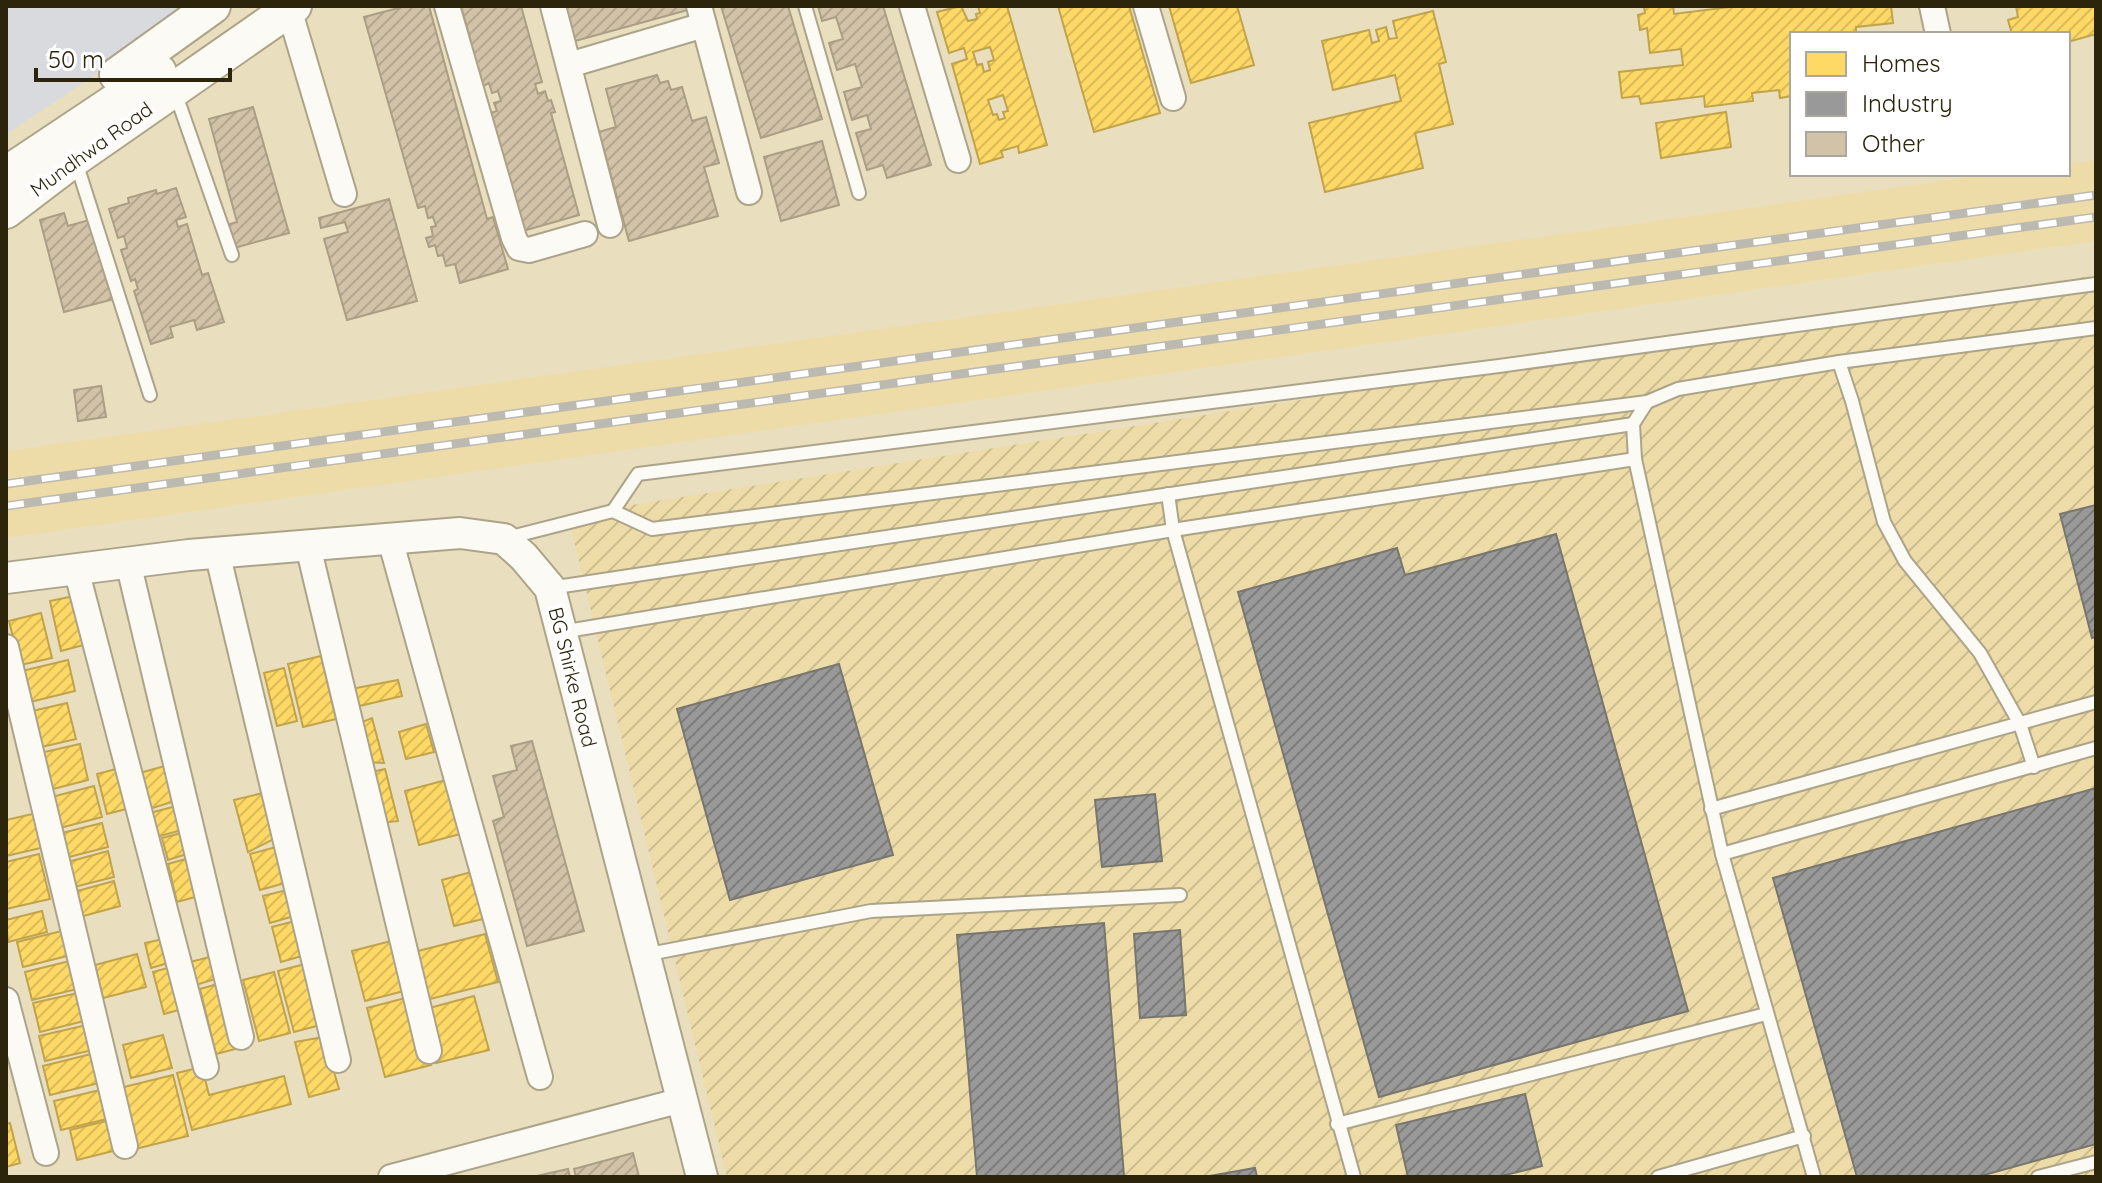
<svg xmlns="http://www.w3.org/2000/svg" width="2102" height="1183" font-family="Quicksand,sans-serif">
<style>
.built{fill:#eedca8}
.industrial{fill:url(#industrial-furrows)}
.pitch{fill:#d8dade}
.homes{fill:url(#homes-hatch);stroke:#c0a34b;stroke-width:2;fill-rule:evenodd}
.industry{fill:url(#industry-hatch);stroke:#78766e;stroke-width:2}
.building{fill:url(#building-hatch);stroke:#aa9e85;stroke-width:2}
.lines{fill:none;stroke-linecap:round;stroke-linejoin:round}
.service-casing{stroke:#aca489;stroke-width:16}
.minor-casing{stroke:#aca489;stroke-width:28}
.tertiary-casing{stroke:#aca489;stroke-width:34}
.secondary-casing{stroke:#aca489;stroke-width:38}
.service{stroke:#fcfaf5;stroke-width:12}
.minor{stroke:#fcfaf5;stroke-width:24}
.tertiary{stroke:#fcfaf5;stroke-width:30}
.secondary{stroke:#fcfaf5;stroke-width:34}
.rail-casing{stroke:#bcb9b0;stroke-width:9}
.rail{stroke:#fff;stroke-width:6;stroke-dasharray:18;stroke-linecap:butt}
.labels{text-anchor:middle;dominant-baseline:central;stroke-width:8;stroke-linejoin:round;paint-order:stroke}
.street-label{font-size:20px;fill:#2c240b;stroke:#fff}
</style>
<defs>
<pattern id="industrial-furrows" width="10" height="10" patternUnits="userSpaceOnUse" patternTransform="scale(2)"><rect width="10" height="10" fill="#eedca8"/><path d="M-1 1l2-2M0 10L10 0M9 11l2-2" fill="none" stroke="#ccbd8f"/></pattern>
<pattern id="homes-hatch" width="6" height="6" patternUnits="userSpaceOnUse" patternTransform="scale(2)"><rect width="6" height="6" fill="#ffd966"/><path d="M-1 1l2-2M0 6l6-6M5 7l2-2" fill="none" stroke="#dbba57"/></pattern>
<pattern id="industry-hatch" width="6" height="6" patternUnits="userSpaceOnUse" patternTransform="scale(2)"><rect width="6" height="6" fill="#999"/><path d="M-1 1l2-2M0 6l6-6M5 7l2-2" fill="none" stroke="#7d7d7b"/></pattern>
<pattern id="building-hatch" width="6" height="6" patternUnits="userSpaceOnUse" patternTransform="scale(2)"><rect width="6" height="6" fill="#d2c2a8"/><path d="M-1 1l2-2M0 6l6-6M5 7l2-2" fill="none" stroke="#b4a78f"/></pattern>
</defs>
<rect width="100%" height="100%" fill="#e9debd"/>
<path class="built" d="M2096,160V241L6,538V451L1993,174H2068V164Z"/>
<path class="industrial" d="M2096,275V1177H727L568,515Z"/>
<path class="pitch" d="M6,6H200L6,134Z"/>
<g class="homes">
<path d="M961,6L968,21L977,19L976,14L980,13L978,6H1007L1047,145L1019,153L1018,146L1001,151L1003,157L980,164L952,64L967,59L964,48L949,53L937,12ZM990,47L994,60L988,62L990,70L984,72L982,64L977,65L973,52ZM1003,95L1008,111L1003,112L1005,118L999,120L997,114L993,115L988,100Z"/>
<path d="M1058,6H1129L1160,113L1094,132Z"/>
<path d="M1169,6H1237L1254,65L1191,83Z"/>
<path d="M1673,6L1674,14L1738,6H1891L1893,23L1856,27V34H1792V96L1780,98L1779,90L1752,93L1753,101L1705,107L1704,96L1641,104L1639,96L1622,98L1619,72L1683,65L1681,49L1650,53L1647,28L1640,30L1638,15L1645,13L1644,7Z"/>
<path d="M2016,6H2096V34L2068,42V34H2012L2008,20L2018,17Z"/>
<path d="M1433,11L1446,62L1439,64L1453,124L1415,133L1423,168L1325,192L1309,123L1401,101L1395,75L1333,90L1322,41L1369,30L1372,43L1379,41L1376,30L1386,27L1389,39L1397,38L1393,21Z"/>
<path d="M1726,112L1731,147L1661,158L1656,123Z"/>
<path d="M79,595L91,643L61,651L50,601Z"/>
<path d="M41,613L52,658L20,665L9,621Z"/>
<path d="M321,656L336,719L303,727L288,664Z"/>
<path d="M68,660L75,691L30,702L22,671Z"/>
<path d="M284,668L297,721L277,726L264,673Z"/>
<path d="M398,680L402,696L351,708L346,690Z"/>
<path d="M67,703L76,739L37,748L28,712Z"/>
<path d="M372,718L384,763L364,762L357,724Z"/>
<path d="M426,724L434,752L406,759L399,732Z"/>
<path d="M80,744L88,780L49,790L40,753Z"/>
<path d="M172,764L178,800L146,810L136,774Z"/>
<path d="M124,767L134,807L107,814L97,774Z"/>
<path d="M385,769L398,821L381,823L367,773Z"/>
<path d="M446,780L460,834L419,845L405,791Z"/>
<path d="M94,786L102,817L56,829L48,798Z"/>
<path d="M267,792L278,837L248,852L234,800Z"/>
<path d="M184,804L190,828L152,838L146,814Z"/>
<path d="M37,813L45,847L6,856V820Z"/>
<path d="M102,823L108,847L65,858L58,834Z"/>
<path d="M190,831L193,852L168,860L162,838Z"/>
<path d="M276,847L285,883L260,890L250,854Z"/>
<path d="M108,851L114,877L70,888L64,863Z"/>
<path d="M39,854L50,899L6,909V862Z"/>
<path d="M196,856L206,894L177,902L168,864Z"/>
<path d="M475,871L487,918L454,926L442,880Z"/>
<path d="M114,881L120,906L76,918L70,893Z"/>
<path d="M287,890L294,916L270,923L263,896Z"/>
<path d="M42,911L47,932L8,942L6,920Z"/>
<path d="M295,921L305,955L281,962L272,927Z"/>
<path d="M66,930L71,955L23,967L17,942Z"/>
<path d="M485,934L498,982L426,1000L414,952Z"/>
<path d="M168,938L175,961L151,968L145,943Z"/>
<path d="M395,940L408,990L365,1001L352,951Z"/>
<path d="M137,954L146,987L103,998L95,965Z"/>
<path d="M218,955L224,976L196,985L190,962Z"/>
<path d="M74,960L81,988L32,1000L25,972Z"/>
<path d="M309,963L324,1024L294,1032L278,971Z"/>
<path d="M179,965L190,1007L164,1014L153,972Z"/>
<path d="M274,972L290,1033L259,1041L243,980Z"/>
<path d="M225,982L239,1048L216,1054L200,989Z"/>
<path d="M78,993L84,1021L40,1032L33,1003Z"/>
<path d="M413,996L431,1065L385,1077L367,1008Z"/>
<path d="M474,996L489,1050L436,1063L422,1010Z"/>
<path d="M91,1024L97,1049L45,1061L39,1036Z"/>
<path d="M163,1035L172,1068L131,1078L123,1045Z"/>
<path d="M324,1037L339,1089L309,1097L295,1042Z"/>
<path d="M91,1054L99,1083L50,1095L43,1066Z"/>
<path d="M202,1067L209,1095L284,1076L291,1104L192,1130L177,1073Z"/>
<path d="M173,1075L188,1136L135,1149L120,1088Z"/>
<path d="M100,1090L107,1119L61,1130L54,1101Z"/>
<path d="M110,1120L117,1150L77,1160L70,1130Z"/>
<path d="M10,1123L20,1163L6,1167V1124Z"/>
</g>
<g class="industry">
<path d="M2096,505V637L2092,638L2060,514Z"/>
<path d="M1556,534L1688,1011L1379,1097L1238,592L1397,548L1405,575Z"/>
<path d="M839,664L893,855L730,900L677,709Z"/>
<path d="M2096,788V1144L1977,1177H1857L1773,878Z"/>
<path d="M1155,794L1162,861L1102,867L1095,800Z"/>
<path d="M1104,923L1124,1176L977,1177L957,935Z"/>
<path d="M1180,930L1186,1015L1140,1018L1134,934Z"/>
<path d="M1525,1094L1542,1166L1497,1177H1408L1396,1125Z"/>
<path d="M1255,1168L1257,1177H1204Z"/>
</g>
<g class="building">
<path d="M406,6H429L487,219L493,217L508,269L460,283L455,264L446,266L443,255L438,256L435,245L429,247L426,238L433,236L431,227L436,226L433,217L428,218L425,206L418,208L364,17Z"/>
<path d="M461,6H521L542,82L535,84L538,94L545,91L548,101L551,100L555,112L551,113L579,215L523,231L491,113L497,111L494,103L501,101L498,91L492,93L489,83L483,86Z"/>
<path d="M565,6H695V8L575,41Z"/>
<path d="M721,6H788L822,119L761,138Z"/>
<path d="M818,6H883L931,165L887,178L883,165L867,170L856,133L871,129L867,115L852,120L844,92L862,87L855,64L837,70L829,43L843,39L836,17L822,21Z"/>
<path d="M657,75L660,83L668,81L671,90L682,87L692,121L706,117L719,163L704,167L718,216L629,241L599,132L616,127L606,89Z"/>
<path d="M253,107L289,233L234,248L227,225L237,222L209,119Z"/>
<path d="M822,141L839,205L781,221L764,157Z"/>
<path d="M176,188L186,217L176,220L178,227L187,224L202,275L208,273L224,322L197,330L194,320L170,327L173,337L151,344L134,291L138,289L135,279L131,281L121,250L127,248L124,236L118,238L109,209L129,203L128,198L156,190L157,194Z"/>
<path d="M389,199L417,301L347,320L324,239L348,232L345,222L321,228L319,218Z"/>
<path d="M64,213L68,226L93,219L114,299L64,312L40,220Z"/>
<path d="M101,386L106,417L78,421L74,390Z"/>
<path d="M532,741L584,931L527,946L493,821L504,817L493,776L517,770L511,746Z"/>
<path d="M633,1153L639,1177H576L574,1169Z"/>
<path d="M568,1169L570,1177H532Z"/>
</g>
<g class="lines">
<defs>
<g id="service">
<path d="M805,6L859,193"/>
<path d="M175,92L232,255"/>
<path d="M76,162L150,395"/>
<path d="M1839,362L1852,401L1884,522L1905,561L1980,653L2020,724L2034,767"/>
<path d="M1168,494L1173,530L1354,1177"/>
<path d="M613,511L638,474L1499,366L2096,284"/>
<path d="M507,538L613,511L652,529L1647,402"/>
<path d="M550,588L1633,424"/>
<path d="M561,632L1173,530L1635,459"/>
<path d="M1711,809L2096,702"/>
<path d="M1722,854L2096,748"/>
<path d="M644,955L871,911L1180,895"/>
<path d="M1337,1124L1766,1014"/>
<path d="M1658,1177L1804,1136"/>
<path d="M1814,1177L1722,854L1635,459L1633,424L1647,402L1678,389L1839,362L2096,328"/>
<path d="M2038,1177L2096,1162"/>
</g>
<g id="minor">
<path d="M447,6L514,238L519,248L529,250L585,234"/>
<path d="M553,6L610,225"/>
<path d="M699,6L749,192"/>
<path d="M912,6L958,160"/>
<path d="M1146,6L1173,98"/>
<path d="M1932,6L1938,34"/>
<path d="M289,9L344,194"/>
<path d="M569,65L704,25"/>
<path d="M390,539L540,1077"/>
<path d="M308,546L429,1051"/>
<path d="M217,552L338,1060"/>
<path d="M128,562L241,1037"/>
<path d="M76,569L206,1067"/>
<path d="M6,647L125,1146"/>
<path d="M6,1000L46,1153"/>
<path d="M391,1177L682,1100"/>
</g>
<path id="tertiary" d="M6,578L189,555L460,533L504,539L524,557L550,588L702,1177"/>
<g id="secondary">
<path d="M117,75L213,6"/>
<path d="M6,174L159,72"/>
<path d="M6,211L77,157L294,6"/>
</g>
</defs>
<use href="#service" class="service-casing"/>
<use href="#minor" class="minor-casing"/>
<use href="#tertiary" class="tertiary-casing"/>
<use href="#secondary" class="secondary-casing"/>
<use href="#service" class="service"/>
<use href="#minor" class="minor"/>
<use href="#tertiary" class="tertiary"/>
<use href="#secondary" class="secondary"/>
<defs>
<g id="rail">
<path d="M6,484L2096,195"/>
<path d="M6,506L2096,217"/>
</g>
</defs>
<use href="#rail" class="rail-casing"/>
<use href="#rail" class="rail"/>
</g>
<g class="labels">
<g class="street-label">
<text transform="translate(91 149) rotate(-36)">Mundhwa Road</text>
<text transform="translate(573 677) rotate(76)">BG Shirke Road</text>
</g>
</g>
<rect width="2102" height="1183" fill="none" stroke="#2c240b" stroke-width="16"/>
<rect x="1790" y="32" width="280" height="144" fill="#ffffff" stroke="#aba79d" stroke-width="2"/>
<rect x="1806" y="52" width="40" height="24" fill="#ffd966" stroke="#aba79d" stroke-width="2"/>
<text x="1862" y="72" font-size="24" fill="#2c240b">Homes</text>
<rect x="1806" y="92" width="40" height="24" fill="#999999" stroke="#aba79d" stroke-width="2"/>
<text x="1862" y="112" font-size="24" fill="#2c240b">Industry</text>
<rect x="1806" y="132" width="40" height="24" fill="#d2c2a8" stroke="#aba79d" stroke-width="2"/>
<text x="1862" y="152" font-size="24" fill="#2c240b">Other</text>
<path d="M36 68v12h194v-12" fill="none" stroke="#2c240b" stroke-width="4"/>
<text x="48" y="68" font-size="24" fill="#2c240b" stroke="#ffffff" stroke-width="6" paint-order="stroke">50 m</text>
</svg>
